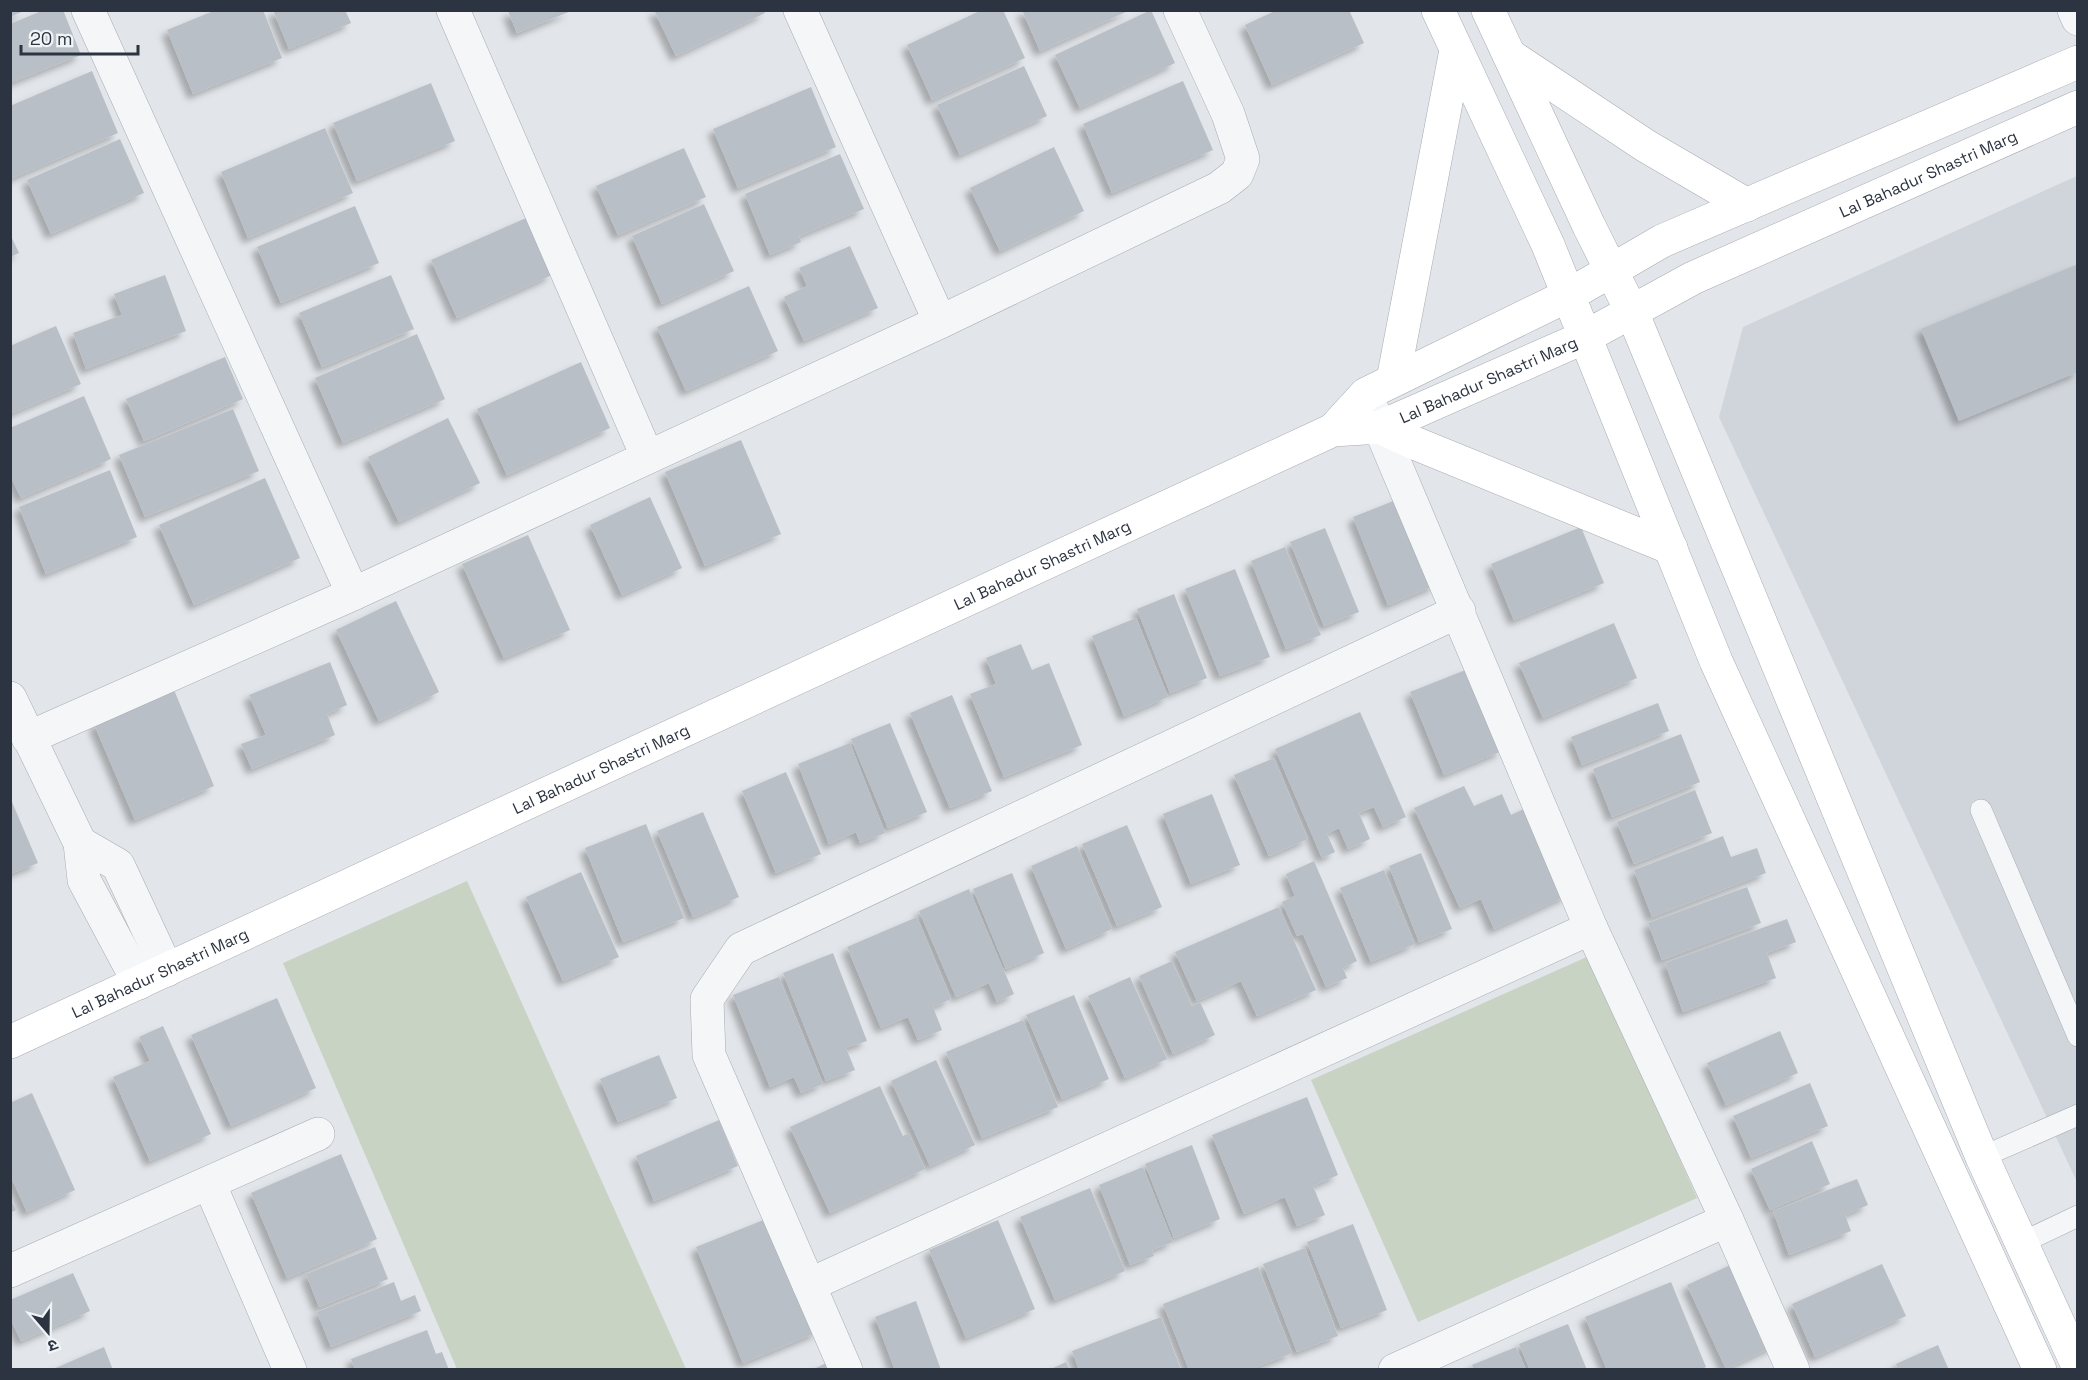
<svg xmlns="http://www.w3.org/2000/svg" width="2088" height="1380" font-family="'Space Grotesk','Noto Sans Devanagari',sans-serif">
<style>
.built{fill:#d0d5db}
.green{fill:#c8d3c4}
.building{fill:#b9bfc6;filter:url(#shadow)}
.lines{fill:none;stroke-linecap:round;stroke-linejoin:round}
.lane-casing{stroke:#a7acb3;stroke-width:22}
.street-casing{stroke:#a7acb3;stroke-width:34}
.secondary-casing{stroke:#a7acb3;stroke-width:34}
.lane{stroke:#f4f6f8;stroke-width:21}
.street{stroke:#f4f6f8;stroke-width:33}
.secondary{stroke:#fff;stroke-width:33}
.labels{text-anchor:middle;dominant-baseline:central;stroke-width:4.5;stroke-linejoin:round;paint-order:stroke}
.street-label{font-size:16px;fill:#2b3440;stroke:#f1f4f7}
</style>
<defs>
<filter id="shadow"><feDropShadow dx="-5.5" dy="5.5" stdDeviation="3" flood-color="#0004"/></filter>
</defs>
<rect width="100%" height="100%" fill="#e2e5e9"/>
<path class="built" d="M2077,176V1182L1719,417L1743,327Z"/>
<g class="green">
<path d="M467,881L686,1369H457L283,963Z"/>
<path d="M1589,956L1697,1198L1418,1322L1311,1080Z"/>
</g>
<g class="building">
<path d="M10,10H26L10,17Z"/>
<path d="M44,10H63L81,55L10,83V24Z"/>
<path d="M216,10H263L282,58L193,94L167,30Z"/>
<path d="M273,10H345L351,23L289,49Z"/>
<path d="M654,10H763L765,13L676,56Z"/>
<path d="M982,10H1003L1025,58L932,100L907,45Z"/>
<path d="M1022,10H1130L1040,51Z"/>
<path d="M1151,10L1175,63L1080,108L1055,55Z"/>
<path d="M1277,10H1349L1364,43L1272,85L1245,25Z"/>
<path d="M508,11H571L517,33Z"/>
<path d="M1024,66L1047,116L960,155L937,105Z"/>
<path d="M92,71L118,133L10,179V106Z"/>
<path d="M1183,81L1213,150L1112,193L1083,124Z"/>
<path d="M431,83L455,141L357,181L333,123Z"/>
<path d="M811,87L836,147L738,188L713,129Z"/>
<path d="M325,128L353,193L248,238L221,172Z"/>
<path d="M120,139L144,193L51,234L27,180Z"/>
<path d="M1054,147L1084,211L1000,251L970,188Z"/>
<path d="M684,148L706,197L618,235L596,186Z"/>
<path d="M840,154L864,209L799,236L801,242L770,255L745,194Z"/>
<path d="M704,204L734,271L662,304L632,236Z"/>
<path d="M355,206L379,263L281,303L257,247Z"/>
<path d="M526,218L552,275L457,318L431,260Z"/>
<path d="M10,234L19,253L10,257Z"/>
<path d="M850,246L878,308L804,341L784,297L807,286L799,268Z"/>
<path d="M2078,264V372L1959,421L1921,329Z"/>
<path d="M165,275L186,331L86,369L73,333L122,315L114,294Z"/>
<path d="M391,275L414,329L322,367L299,313Z"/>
<path d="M749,286L778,351L686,391L657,327Z"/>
<path d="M56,326L81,384L10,414V346Z"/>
<path d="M417,334L445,399L343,443L315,378Z"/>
<path d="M225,357L243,399L144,441L126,399Z"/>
<path d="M581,362L610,428L507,475L477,409Z"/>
<path d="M84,396L111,459L21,498L10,475V428Z"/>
<path d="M233,409L259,471L145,517L119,455Z"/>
<path d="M448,418L480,483L399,522L368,457Z"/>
<path d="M741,440L781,534L705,566L665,472Z"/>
<path d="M110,470L137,537L46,574L19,507Z"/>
<path d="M265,478L300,558L194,605L159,525Z"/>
<path d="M650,497L682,568L622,595L590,525Z"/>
<path d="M1401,498L1436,585L1388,605L1353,517Z"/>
<path d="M1581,527L1604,583L1514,620L1491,564Z"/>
<path d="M1325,528L1359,612L1324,626L1290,542Z"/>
<path d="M528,535L570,630L504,658L462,564Z"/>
<path d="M1285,547L1321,635L1286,649L1251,561Z"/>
<path d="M1235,569L1270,657L1220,676L1185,589Z"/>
<path d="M1174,594L1207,678L1170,693L1137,609Z"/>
<path d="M396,601L439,692L379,721L336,630Z"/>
<path d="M1136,618L1168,697L1124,716L1092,636Z"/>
<path d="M1614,623L1637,678L1543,718L1519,663Z"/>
<path d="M1021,644L1032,670L1049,663L1082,745L1004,777L970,694L996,684L986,658Z"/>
<path d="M330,662L347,705L327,714L335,735L252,769L241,744L266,735L249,695Z"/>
<path d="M1468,669L1502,751L1444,775L1410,692Z"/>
<path d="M174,690L214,786L135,820L94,724Z"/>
<path d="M952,695L992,791L950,808L910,713Z"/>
<path d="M1658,703L1669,731L1582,765L1571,737Z"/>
<path d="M1360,712L1406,817L1383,827L1374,807L1359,813L1370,839L1348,849L1339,828L1327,834L1335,852L1322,858L1275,749Z"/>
<path d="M890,723L927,812L888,828L851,739Z"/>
<path d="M1681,734L1700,782L1612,817L1593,769Z"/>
<path d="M850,743L885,833L860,843L856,832L829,844L798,764Z"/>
<path d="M1274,758L1308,839L1269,856L1234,775Z"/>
<path d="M786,772L821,854L776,873L742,791Z"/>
<path d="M1464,786L1474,806L1502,794L1511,815L1530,806L1568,895L1494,929L1481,899L1460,908L1414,808Z"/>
<path d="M1695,790L1712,833L1634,864L1617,822Z"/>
<path d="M1212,794L1240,865L1191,884L1163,814Z"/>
<path d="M12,802L38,863L10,874V803Z"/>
<path d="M703,812L739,897L693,917L657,831Z"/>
<path d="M646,824L684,918L623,942L585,848Z"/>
<path d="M1127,825L1162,907L1117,926L1082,844Z"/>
<path d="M1723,836L1731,857L1757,848L1766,873L1652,917L1634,870Z"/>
<path d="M1077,846L1112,929L1066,949L1031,866Z"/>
<path d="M1421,853L1452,929L1419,942L1389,866Z"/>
<path d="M1314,861L1357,961L1343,968L1347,978L1326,987L1303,934L1297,936L1282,902L1295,896L1286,874Z"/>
<path d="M1384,870L1415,944L1371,962L1340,888Z"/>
<path d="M581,872L619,957L563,981L526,897Z"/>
<path d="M1012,873L1044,953L1006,969L973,889Z"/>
<path d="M1747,887L1761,923L1662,960L1648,923Z"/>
<path d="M969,889L1014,994L997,1002L989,983L956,997L919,911Z"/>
<path d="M1279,907L1316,990L1257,1016L1241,981L1197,1001L1175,952Z"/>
<path d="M917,917L951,999L933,1007L942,1030L918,1040L908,1017L881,1028L847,947Z"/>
<path d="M1787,919L1796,942L1767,953L1776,978L1683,1012L1665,963Z"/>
<path d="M833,953L867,1041L846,1048L855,1070L826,1081L783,973Z"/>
<path d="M1172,961L1192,1006L1200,1002L1215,1035L1173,1054L1139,976Z"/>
<path d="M779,977L823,1084L801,1093L794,1077L770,1087L733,995Z"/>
<path d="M1130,977L1167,1059L1125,1078L1088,996Z"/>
<path d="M1074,995L1109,1079L1062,1099L1026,1015Z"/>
<path d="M277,998L316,1088L231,1126L191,1035Z"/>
<path d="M1023,1020L1058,1107L982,1138L946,1052Z"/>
<path d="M163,1026L211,1134L150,1161L113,1077L150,1061L139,1037Z"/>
<path d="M1780,1031L1798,1073L1726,1105L1707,1063Z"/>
<path d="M659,1055L677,1098L618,1122L600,1079Z"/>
<path d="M936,1060L975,1145L930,1166L891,1081Z"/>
<path d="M1810,1083L1828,1126L1751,1158L1733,1116Z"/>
<path d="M880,1086L903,1136L909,1133L925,1169L830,1213L790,1127Z"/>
<path d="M32,1093L75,1190L27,1212L10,1175V1103Z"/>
<path d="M1307,1097L1338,1175L1313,1186L1325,1215L1297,1226L1285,1197L1244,1214L1212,1135Z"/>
<path d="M719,1120L738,1166L654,1201L636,1156Z"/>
<path d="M1812,1141L1830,1184L1770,1210L1751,1169Z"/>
<path d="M1192,1145L1220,1219L1174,1238L1145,1164Z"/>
<path d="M341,1154L377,1239L287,1278L251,1193Z"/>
<path d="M1143,1167L1173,1242L1152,1250L1154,1256L1130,1265L1099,1185Z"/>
<path d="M1857,1179L1868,1205L1845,1215L1851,1231L1789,1255L1773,1211Z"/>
<path d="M1090,1188L1125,1271L1055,1300L1020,1217Z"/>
<path d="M10,1198L16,1210L10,1213Z"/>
<path d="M771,1217L818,1332L743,1363L696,1247Z"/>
<path d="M998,1220L1035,1309L966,1338L929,1250Z"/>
<path d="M1353,1224L1387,1310L1341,1328L1307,1242Z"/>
<path d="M375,1247L388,1279L319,1307L306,1274Z"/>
<path d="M1305,1248L1338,1336L1297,1352L1263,1264Z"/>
<path d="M1737,1262L1776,1345L1726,1369L1687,1285Z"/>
<path d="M1882,1264L1906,1316L1815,1357L1792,1304Z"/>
<path d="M1258,1267L1292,1353L1249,1370H1189L1163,1304Z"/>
<path d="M73,1273L90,1311L21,1341L10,1318V1300Z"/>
<path d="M394,1282L401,1301L415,1295L421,1311L331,1347L317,1312Z"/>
<path d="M1671,1282L1706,1367L1700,1370H1607L1585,1317Z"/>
<path d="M916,1301L941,1370L917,1368L895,1370L875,1317Z"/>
<path d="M1161,1317L1181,1370H1079L1072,1351Z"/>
<path d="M1568,1324L1587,1370H1530L1519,1344Z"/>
<path d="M427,1330L436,1354L442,1352L449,1370H355L351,1359Z"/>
<path d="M1938,1345L1949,1370H1898L1896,1364Z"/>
<path d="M104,1347L113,1370H51Z"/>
<path d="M1516,1347L1526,1370H1474L1472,1365Z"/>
<path d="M1066,1362L1070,1370H1049Z"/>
<path d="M826,1363L829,1370H812Z"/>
</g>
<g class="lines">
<defs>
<g id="lane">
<path d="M1981,810L2078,1036"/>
<path d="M1982,1157L2078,1115"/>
<path d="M2021,1243L2078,1216"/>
</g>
<g id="street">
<path d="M88,10L353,594"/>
<path d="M453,10L647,456"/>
<path d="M800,10L940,322"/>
<path d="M2074,10L2078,19"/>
<path d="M1372,409L1591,928L1727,1220L1793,1370"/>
<path d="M10,698L80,843L84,880L139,983"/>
<path d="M28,738L353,594L940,322L1219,188L1237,174L1243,159L1228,114L1180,10"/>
<path d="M80,843L118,865L167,970"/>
<path d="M209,1183L290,1370"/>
<path d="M10,1271L318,1134"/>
<path d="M809,1285L1591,928"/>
<path d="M846,1370L709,1055L707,999L741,949L1459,611"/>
<path d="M1395,1370L1727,1220"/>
</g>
<g id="secondary">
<path d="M1438,10L1548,245L1716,661L2040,1370"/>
<path d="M1488,10L1589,226L1632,312L1982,1157L2078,1366"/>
<path d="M1509,55L1646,146L1747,205"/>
<path d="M1393,380L1456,50"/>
<path d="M1380,427L1412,442L1671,548"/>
<path d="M1333,430L1366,394L1569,295L1662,241L2078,62"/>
<path id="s1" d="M10,1042L1333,430L1380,427L1401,418L1585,337L1693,278L2078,107"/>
</g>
</defs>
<use href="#lane" class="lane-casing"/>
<use href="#street" class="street-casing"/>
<use href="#secondary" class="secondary-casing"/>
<use href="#lane" class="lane"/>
<use href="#street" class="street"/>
<use href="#secondary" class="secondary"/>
</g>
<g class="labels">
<g class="street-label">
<text stroke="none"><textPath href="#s1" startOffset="2109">Lal Bahadur Shastri Marg</textPath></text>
<text stroke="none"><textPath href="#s1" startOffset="1623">Lal Bahadur Shastri Marg</textPath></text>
<text stroke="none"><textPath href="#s1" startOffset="1137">Lal Bahadur Shastri Marg</textPath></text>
<text stroke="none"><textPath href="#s1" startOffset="651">Lal Bahadur Shastri Marg</textPath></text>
<text stroke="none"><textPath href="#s1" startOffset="165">Lal Bahadur Shastri Marg</textPath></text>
</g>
</g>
<rect width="2088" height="1380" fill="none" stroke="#2b3440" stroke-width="24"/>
<g transform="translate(48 1332) rotate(160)" stroke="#f1f4f7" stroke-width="4.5" paint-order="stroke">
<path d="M0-4.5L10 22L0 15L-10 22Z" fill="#2b3440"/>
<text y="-9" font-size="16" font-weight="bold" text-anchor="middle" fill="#2b3440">उ</text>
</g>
<path d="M21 45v9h117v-9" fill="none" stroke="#2b3440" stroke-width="3"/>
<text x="30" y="45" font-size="18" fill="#2b3440" stroke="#f1f4f7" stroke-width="4.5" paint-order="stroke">20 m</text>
</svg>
